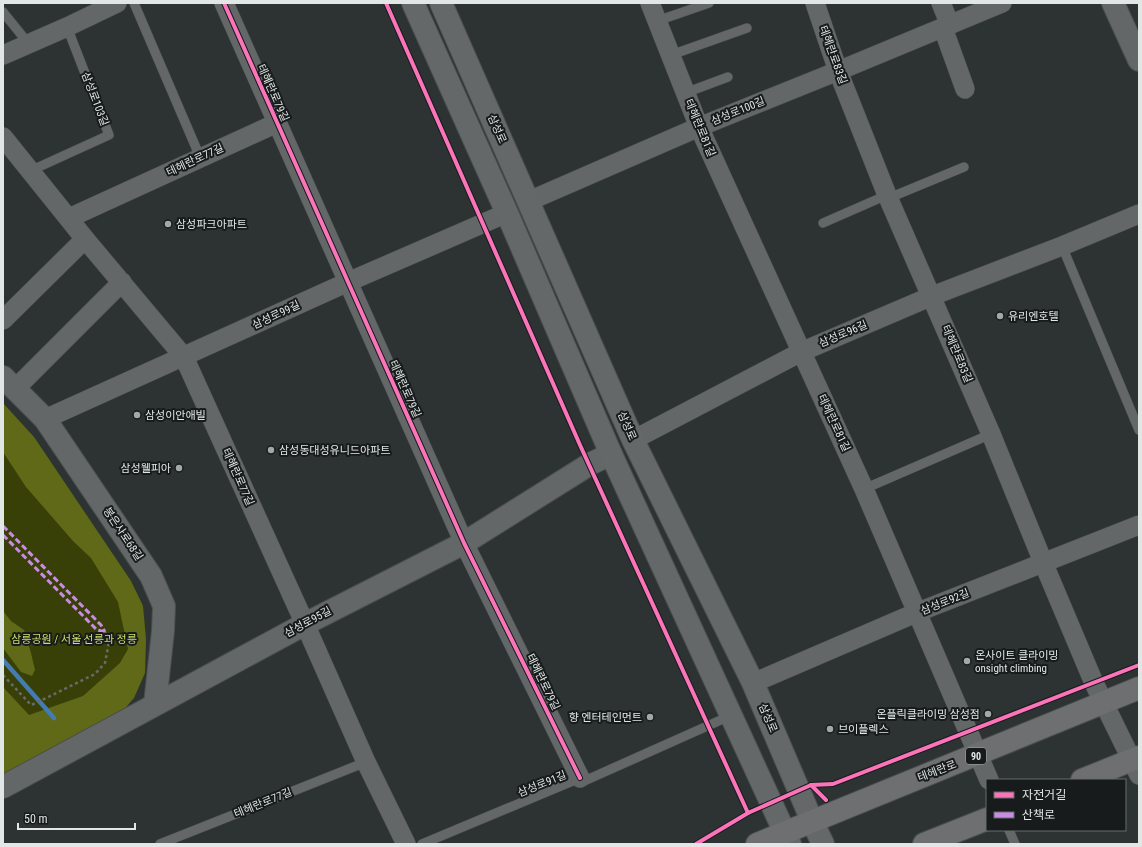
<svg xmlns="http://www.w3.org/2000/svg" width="1142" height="847" font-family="'Roboto Condensed','Noto Sans KR',sans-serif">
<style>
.green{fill:#384007}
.forest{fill:#5f6918}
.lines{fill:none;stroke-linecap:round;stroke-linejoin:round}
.stream{stroke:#447cb2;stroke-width:4.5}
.service-casing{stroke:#4a4e4e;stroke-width:10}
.minor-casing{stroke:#4a4e4e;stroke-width:20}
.tertiary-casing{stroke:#4a4e4e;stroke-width:24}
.secondary-casing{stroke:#4a4e4e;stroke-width:24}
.primary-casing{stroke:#4a4e4e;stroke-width:24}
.path{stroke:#686b6b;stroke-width:2.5;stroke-dasharray:3 3;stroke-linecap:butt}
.service{stroke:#646767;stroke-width:9}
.minor{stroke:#646767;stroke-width:19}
.tertiary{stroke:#646767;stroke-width:22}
.secondary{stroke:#656868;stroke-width:22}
.primary{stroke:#6d6f70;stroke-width:22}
.quiet{stroke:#ca8be6;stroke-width:3;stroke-dasharray:6 3;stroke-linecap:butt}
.cycleway-casing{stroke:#171b1b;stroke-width:6}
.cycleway{stroke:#fb73b8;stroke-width:4}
.poi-dot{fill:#a1a8a6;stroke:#171b1b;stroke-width:1.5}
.labels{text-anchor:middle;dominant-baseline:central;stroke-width:4;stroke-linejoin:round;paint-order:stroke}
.shield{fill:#171b1b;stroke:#a4aaa8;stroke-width:1}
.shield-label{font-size:10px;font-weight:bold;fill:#e0e7e5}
.street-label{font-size:11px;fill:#e0e7e5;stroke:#171b1b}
.poi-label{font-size:11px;fill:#e0e7e5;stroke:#171b1b;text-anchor:start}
.park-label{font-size:11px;fill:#cedf6b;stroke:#171b1b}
</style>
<rect width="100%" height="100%" fill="#2d3232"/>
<path class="green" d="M3,403L34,437L131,581L143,606L146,639L145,673L134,698L3,779Z"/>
<g class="forest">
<path d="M3,403L34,437L131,581L143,606L146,639L145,673L134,698L120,714L3,779V687L29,715L83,696L120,663L128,649L118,602L91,558L73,541L26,487L3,452Z"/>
<path d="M3,611L11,621L24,630L31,653L35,670L32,676L21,672L3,648Z"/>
</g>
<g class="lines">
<path class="stream" d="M3,660L54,718"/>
<defs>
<g id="service">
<path d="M134,3L200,157"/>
<path d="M3,12L28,43"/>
<path d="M657,21L709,3"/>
<path d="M671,55L747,28"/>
<path d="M685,93L728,77"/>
<path d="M30,171L109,135L67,27"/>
<path d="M889,198L964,167"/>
<path d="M823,223L887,195"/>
<path d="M1062,246L1139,430"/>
<path d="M864,489L991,434"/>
<path d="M1009,830L1015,844"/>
<path d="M160,844L366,762"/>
<path d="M422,844L580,778L582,782L732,715"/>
</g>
<g id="minor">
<path d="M224,3L464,543L580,778"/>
<path d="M650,3L699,127L864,489L989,780"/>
<path d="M815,3L838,71L887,195L991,434L1043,562L1094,683L1139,775"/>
<path d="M941,3L950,25"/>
<path d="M943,28L965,89"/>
<path d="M3,55L67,27L117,3"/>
<path d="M3,137L85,239L184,357L305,624L366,762L406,844"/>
<path d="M529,201L699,127L838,71L1002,3"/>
<path d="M69,218L277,123"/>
<path d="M3,320L85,239"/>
<path d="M15,389L122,282"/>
<path d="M45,419L348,282L507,213"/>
<path d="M633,440L801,352L932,296L1062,246L1139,214"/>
<path d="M753,683L918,612L1139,525"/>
</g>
<g id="tertiary">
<path d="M1113,3L1139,60"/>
<path d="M3,377L45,419L151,576L164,606L163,631L155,704"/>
<path d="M3,787L305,624L464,543L590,464L611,454"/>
</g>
<g id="secondary">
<path d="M413,3L507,213L611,454L790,844"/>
<path d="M441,3L633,440L753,683L812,821L823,844"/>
</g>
<g id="primary">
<path d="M1082,780L1139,757"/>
<path d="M757,844L1139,688"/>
<path d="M924,844L987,819"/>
</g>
</defs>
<use href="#service" class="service-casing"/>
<use href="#minor" class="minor-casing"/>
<use href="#tertiary" class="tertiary-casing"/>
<use href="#secondary" class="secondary-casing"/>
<use href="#primary" class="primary-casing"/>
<path class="path" d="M3,675L31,705L36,703L95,674L105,663L109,642L105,632"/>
<use href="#service" class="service"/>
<use href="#minor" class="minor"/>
<use href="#tertiary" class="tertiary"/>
<use href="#secondary" class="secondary"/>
<use href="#primary" class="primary"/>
<g class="quiet">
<path d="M3,526L101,625L105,632"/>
<path d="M3,535L97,630L105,632"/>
</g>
<defs>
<g id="cycleway">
<path d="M224,3L464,543L580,778"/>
<path d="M386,3L580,445L748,813"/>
<path d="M811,785L833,784L1139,665"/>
<path d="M696,844L748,813L811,785L826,800"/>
</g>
</defs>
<use href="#cycleway" class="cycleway-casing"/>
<use href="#cycleway" class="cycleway"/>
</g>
<g class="poi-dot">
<circle cx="168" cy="224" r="4"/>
<circle cx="1000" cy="316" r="4"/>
<circle cx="137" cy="415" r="4"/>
<circle cx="271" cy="450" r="4"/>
<circle cx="179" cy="468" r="4"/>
<circle cx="967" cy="661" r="4"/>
<circle cx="988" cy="714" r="4"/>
<circle cx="650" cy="717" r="4"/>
<circle cx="830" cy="729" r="4"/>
</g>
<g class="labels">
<rect class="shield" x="966" y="748" width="20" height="16" rx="3"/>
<g class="shield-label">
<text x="976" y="756">90</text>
</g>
<g class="street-label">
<text transform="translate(833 55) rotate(70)">테헤란로83길</text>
<text transform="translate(273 93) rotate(66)">테헤란로79길</text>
<text transform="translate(95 99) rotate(69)">삼성로103길</text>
<text transform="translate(738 111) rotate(-22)">삼성로100길</text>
<text transform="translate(700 128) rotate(67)">테헤란로81길</text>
<text transform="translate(497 129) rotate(66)">삼성로</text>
<text transform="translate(195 160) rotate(-25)">테헤란로77길</text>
<text transform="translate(276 315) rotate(-25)">삼성로99길</text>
<text transform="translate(843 334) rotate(-23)">삼성로96길</text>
<text transform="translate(957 354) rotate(67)">테헤란로83길</text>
<text transform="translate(405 389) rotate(66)">테헤란로79길</text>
<text transform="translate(834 423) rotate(65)">테헤란로81길</text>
<text transform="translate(627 426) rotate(66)">삼성로</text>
<text transform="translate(238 477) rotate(66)">테헤란로77길</text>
<text transform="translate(123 534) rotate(56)">봉은사로68길</text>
<text transform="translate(945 602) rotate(-22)">삼성로92길</text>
<text transform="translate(308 622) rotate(-28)">삼성로95길</text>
<text transform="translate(543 682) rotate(64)">테헤란로79길</text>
<text transform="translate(768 718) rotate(67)">삼성로</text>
<text transform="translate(937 771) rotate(-21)">테헤란로</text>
<text transform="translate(542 784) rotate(-22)">삼성로91길</text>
<text transform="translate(263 803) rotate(-22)">테헤란로77길</text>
</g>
<g class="poi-label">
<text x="176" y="224">삼성파크아파트</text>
<text x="1008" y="316">유리엔호텔</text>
<text x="145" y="415">삼성이안애빌</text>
<text x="279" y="450">삼성동대성유니드아파트</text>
<text x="171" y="468" text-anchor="end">삼성웰피아</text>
<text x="975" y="655">온사이트 클라이밍<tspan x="975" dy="13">onsight climbing</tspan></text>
<text x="980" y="714" text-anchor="end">온플릭클라이밍 삼성점</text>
<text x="642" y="717" text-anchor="end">향 엔터테인먼트</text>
<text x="838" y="729">브이플렉스</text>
</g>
<g class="park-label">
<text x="74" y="639">삼릉공원 / 서울 선릉과 정릉</text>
</g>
</g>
<rect width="1142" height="847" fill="none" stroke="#e0e7e5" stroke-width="8"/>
<rect x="986" y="779" width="140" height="52" fill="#171b1b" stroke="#676d6c"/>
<rect x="994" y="792" width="20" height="6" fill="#fb73b8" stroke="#676d6c"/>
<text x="1022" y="799" font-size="12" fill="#e0e7e5">자전거길</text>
<rect x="994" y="812" width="20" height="6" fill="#ca8be6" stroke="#676d6c"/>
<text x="1022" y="819" font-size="12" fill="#e0e7e5">산책로</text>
<path d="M18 823v6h117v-6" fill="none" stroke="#e0e7e5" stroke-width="2"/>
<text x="24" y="823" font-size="12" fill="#e0e7e5" stroke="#171b1b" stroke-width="3" paint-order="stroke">50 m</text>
</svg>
